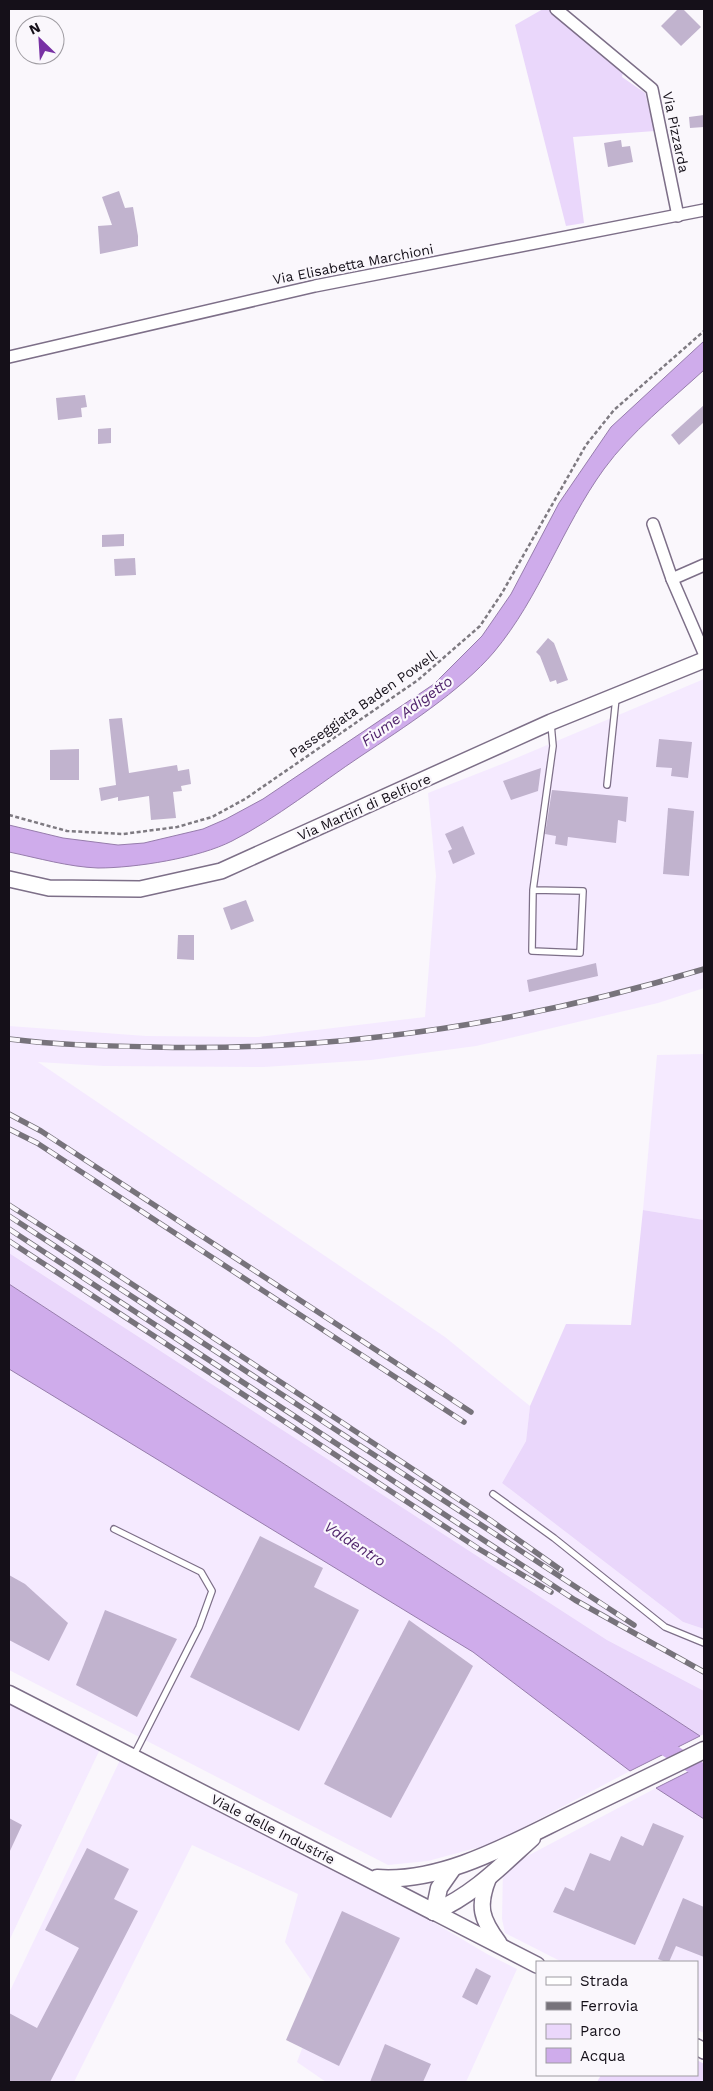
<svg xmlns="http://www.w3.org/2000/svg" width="713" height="2091" font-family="'Work Sans',sans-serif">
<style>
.built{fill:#f5eaff}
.green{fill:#ead7fb}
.water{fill:#cfaceb;stroke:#977dac}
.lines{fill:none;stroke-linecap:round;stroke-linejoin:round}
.canal{stroke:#cfaceb;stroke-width:16}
.building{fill:#c1b3ce}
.service-casing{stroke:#7d6f88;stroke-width:8}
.minor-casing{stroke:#7d6f88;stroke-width:14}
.tertiary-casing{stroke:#7d6f88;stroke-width:18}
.secondary-casing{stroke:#7d6f88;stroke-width:19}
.path{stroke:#7e7a81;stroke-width:2.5;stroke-dasharray:4 2.5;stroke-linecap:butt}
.service{stroke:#fff;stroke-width:5.5}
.minor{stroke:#fff;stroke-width:11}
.tertiary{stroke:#fff;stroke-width:15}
.secondary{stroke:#fff;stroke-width:16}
.rail-casing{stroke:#77737b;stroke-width:5.5}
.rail{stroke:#faf7fc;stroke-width:4;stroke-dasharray:11;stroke-linecap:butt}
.labels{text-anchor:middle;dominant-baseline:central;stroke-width:4.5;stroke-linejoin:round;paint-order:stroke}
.street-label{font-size:14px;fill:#151019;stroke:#faf7fc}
.water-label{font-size:15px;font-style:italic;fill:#4f236b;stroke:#faf7fc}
</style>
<rect width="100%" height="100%" fill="#faf7fc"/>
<g class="built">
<path d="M704,679V988L658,1003L476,1046L371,1060L264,1067L104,1066L38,1062L445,1337L530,1406L526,1441L502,1483L683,1622L704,1629V1691L607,1640L9,1253V1026L146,1036L258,1037L425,1017L436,876L428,793L507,762Z"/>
<path d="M704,1054V1220L643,1210L657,1055Z"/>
<path d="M9,1369L473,1652L630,1771L486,1847L476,1848L428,1861L388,1865L9,1670Z"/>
<path d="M9,1700L101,1747L9,1941Z"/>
<path d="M121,1758L379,1890L487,1954L517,1969L466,2082H326L297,2062L322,1996L285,1942L298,1894L192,1845L74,2082H9V1993Z"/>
<path d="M656,1788L704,1819V2033L697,2030V1962H562L505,1933L502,1919L503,1869Z"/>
</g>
<g class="green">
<path d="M543,9H560L625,63L622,77L645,93L655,131L573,137L584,223L566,226L515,25Z"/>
<path d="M643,1210L704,1220V1629L683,1622L502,1483L526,1441L530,1406L566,1324L631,1325Z"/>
<path d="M9,1253L607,1640L704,1691V1734L700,1736L9,1284Z"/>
<path d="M697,2060L704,2064V2082H597L601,2075H697Z"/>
</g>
<g class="water">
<path d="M704,341V370C670,401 631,432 604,469C562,527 540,597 494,652C461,691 403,728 361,756C319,784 277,818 232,841C199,858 135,868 98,868C69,867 38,858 9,852V825L63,838L118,845L144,843L203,829L226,819L263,799L434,684L482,636L511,594L559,503L611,427Z"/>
<path d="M9,1284L700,1736L630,1771L473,1652L9,1369Z"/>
<path d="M704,1764V1819L656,1788Z"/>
</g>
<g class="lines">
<path class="canal" d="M652,1739L704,1773"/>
</g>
<g class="building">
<path d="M678,9H683L701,27L681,46L661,26Z"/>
<path d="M704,115V127L690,128L689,117Z"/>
<path d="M621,140L622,147L630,146L633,162L608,167L604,143Z"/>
<path d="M119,191L125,208L133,207L138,236V246L100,254L98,226L112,225L102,197Z"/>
<path d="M85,395L87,407L81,408L82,417L58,420L56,398Z"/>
<path d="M704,405V422L679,445L671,435Z"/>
<path d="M111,428V443L98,444V429Z"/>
<path d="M124,534V546L102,547V535Z"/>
<path d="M135,558L136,575L115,576L114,559Z"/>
<path d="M548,638L554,643L568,680L557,684L556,680L550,682L540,656L536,652Z"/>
<path d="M122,718L129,773L177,765L178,771L189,769L191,784L181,786L182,791L173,792L176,818L151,820L149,796L118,801V797L101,801L99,788L116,785L109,719Z"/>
<path d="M659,739L692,742L688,778L671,776L672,768L656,767Z"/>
<path d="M79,749V780H50V750Z"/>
<path d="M541,768L538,791L511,800L503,781Z"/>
<path d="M552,790L628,797L626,822L618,820L616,843L568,837L567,846L555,844L556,836L545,834Z"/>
<path d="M668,808L694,811L689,876L663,874Z"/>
<path d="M463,826L475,854L453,864L448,851L452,849L445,834Z"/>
<path d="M246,900L254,921L231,930L223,908Z"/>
<path d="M178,935H194V960L177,959Z"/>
<path d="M596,963L598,976L529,992L527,980Z"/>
<path d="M260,1536L323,1568L314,1587L359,1610L299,1731L190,1677Z"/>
<path d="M9,1575L25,1584L68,1623L49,1661L9,1640Z"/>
<path d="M105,1610L177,1639L137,1717L76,1685Z"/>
<path d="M409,1620L473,1666L391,1818L324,1784Z"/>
<path d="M9,1818L22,1825L9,1853Z"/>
<path d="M653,1823L684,1836L635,1945L553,1912L565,1887L574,1891L590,1853L610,1861L621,1836L643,1846Z"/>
<path d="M87,1848L129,1869L114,1899L138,1911L50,2082H9V2013L37,2028L79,1948L45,1930Z"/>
<path d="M683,1898L704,1907V1957L676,1946L669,1962H666L658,1959Z"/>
<path d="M342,1911L400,1938L339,2066L286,2040Z"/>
<path d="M476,1968L491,1976L477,2005L462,1997Z"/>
<path d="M385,2044L431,2064L423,2082H370Z"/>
</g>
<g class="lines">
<defs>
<g id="service">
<path d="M607,785L616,698"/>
<path d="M533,890L583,891L580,953L532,951L533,890L553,746L551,724"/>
<path d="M493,1494L554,1538L665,1627L704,1643"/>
<path d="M114,1529L201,1572L212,1591L199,1627L134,1755"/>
</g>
<g id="minor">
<path d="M556,9L652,89L678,216"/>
<path d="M9,357L315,286L704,210"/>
<path d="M653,524L672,579L704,653"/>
<path d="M672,579L704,565"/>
</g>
<g id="tertiary">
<path d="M9,879L49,888L140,889L221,871L551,722L704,660"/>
<path d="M489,1877C477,1906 481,1919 499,1943"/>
<path d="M434,1912L537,1965"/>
<path d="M697,2047L704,2051"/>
</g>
<g id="secondary">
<path d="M9,1694L434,1912"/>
<path d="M377,1878C443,1883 512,1843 570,1815C615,1793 660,1772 704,1750"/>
<path d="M434,1912C473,1895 501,1866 532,1838"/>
<path d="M434,1912L439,1888L453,1868"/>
</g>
</defs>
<use href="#service" class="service-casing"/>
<use href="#minor" class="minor-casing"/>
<use href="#tertiary" class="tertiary-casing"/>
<use href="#secondary" class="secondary-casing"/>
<path class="path" d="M9,815L67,831L123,834L177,827L212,817L245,799L418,680L480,626L502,593L586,445L614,410L704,331"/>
<use href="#service" class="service"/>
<use href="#minor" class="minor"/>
<use href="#tertiary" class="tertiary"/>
<use href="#secondary" class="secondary"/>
<defs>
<g id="rail">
<path d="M9,1039C56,1045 104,1046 152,1047C340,1052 525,1023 704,969"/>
<path d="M9,1114L41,1131L471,1412"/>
<path d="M9,1129L37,1143L464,1422"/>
<path d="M9,1205L106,1267L490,1520L561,1570"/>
<path d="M9,1216L634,1625"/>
<path d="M9,1229L575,1600L704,1672"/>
<path d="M9,1241L479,1549L551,1592"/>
</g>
</defs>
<use href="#rail" class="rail-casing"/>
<use href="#rail" class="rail"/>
</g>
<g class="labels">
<g class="street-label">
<text transform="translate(676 132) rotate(78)">Via Pizzarda</text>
<text transform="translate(353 264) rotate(-11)">Via Elisabetta Marchioni</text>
<text transform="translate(363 704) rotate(-35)">Passeggiata Baden Powell</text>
<text transform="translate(364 807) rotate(-24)">Via Martiri di Belfiore</text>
<text transform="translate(273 1829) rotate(27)">Viale delle Industrie</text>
</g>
<g class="water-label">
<text transform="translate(407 711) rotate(-36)">Fiume Adigetto</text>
<text transform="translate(355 1544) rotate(33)">Valdentro</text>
</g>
</g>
<rect width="713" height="2091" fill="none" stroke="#151019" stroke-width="20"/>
<rect x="536" y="1961" width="162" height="115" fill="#faf7fc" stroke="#9e9ba1"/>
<rect x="546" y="1977" width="25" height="8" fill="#ffffff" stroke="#9e9ba1"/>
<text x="580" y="1986" font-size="15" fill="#151019">Strada</text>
<rect x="546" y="2002" width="25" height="8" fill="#77737b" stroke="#9e9ba1"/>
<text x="580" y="2011" font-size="15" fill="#151019">Ferrovia</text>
<rect x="546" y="2024" width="25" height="15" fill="#ead7fb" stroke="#9e9ba1"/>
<text x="580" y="2036" font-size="15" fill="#151019">Parco</text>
<rect x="546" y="2048" width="25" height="15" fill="#cfaceb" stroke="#9e9ba1"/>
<text x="580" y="2061" font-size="15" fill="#151019">Acqua</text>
<g transform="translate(40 40) rotate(335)"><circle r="24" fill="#faf7fc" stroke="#9e9ba1"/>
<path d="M0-4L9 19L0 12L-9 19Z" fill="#7831a4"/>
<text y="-8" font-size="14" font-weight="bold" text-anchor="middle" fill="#151019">N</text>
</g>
</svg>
